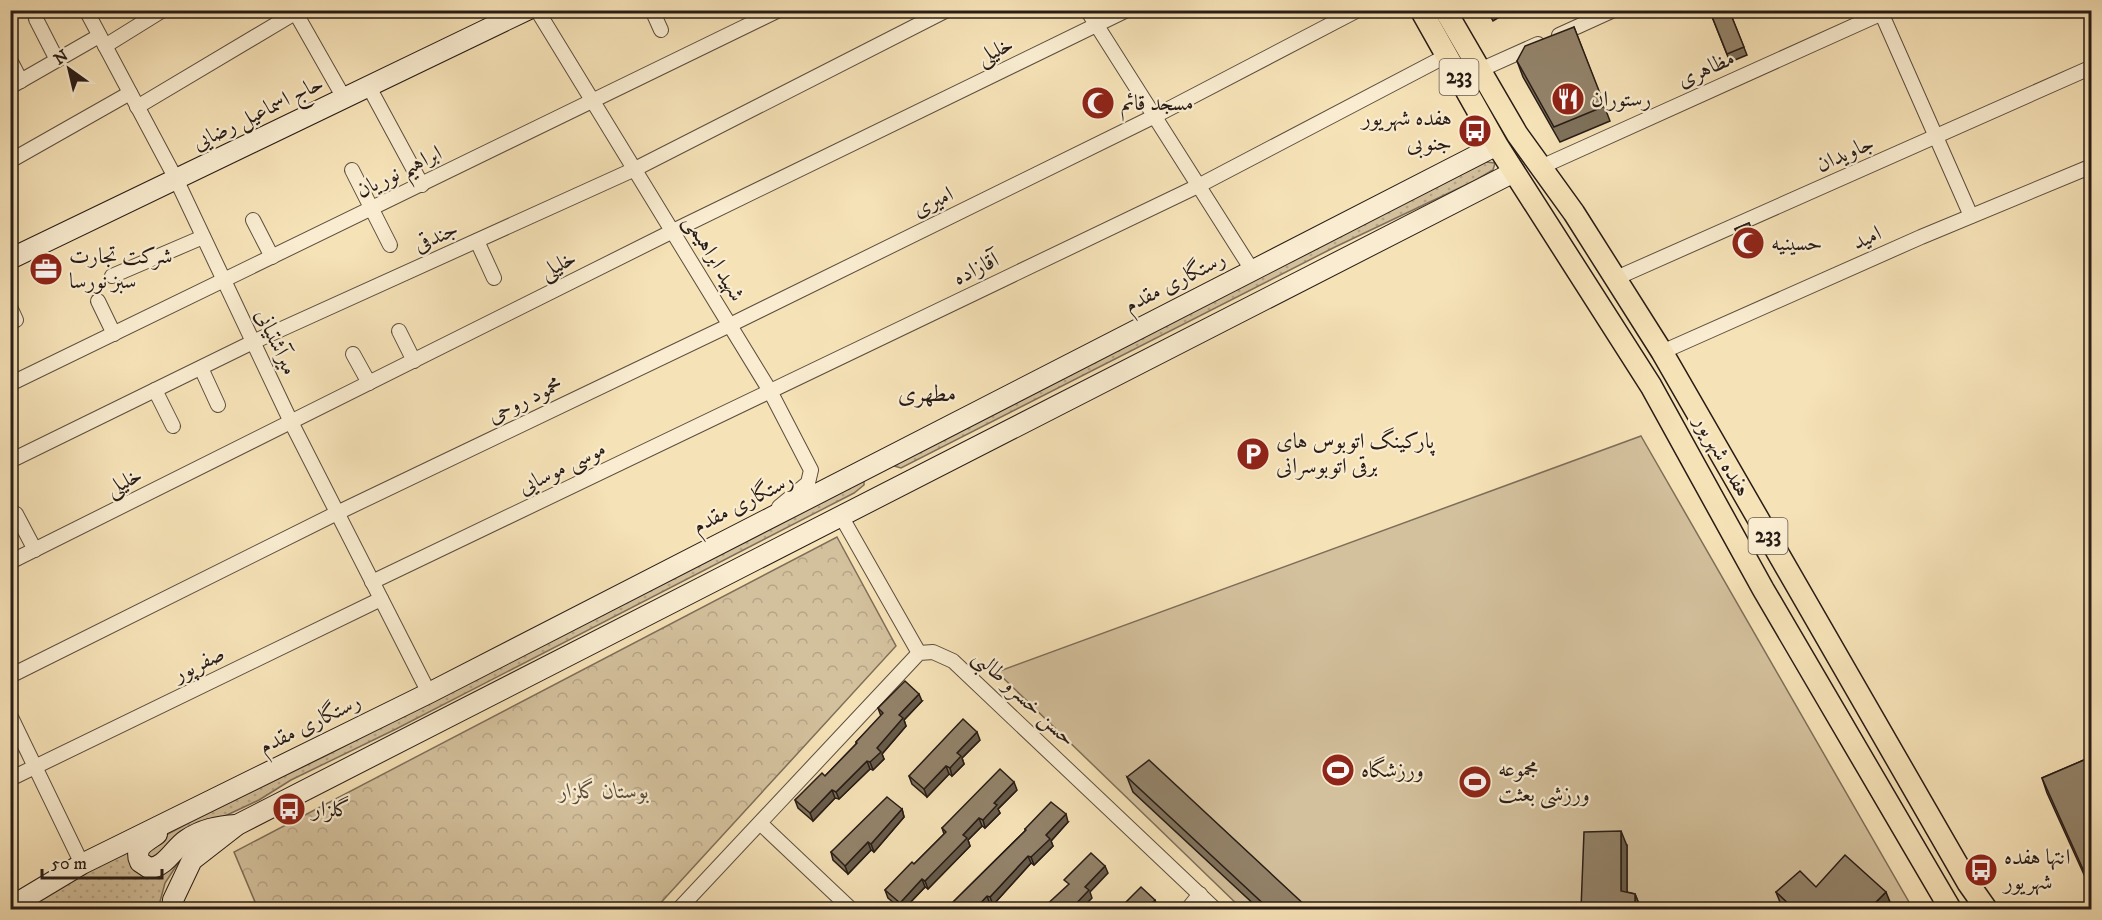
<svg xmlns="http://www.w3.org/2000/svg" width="2102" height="920" font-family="'IM FELL DW Pica',Amiri,serif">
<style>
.grass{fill:url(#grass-dots);stroke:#7e6e59;stroke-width:1.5}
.park{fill:url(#park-crowns);stroke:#7e6e59;stroke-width:1.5}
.garden{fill:#d3c09c;stroke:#7e6e59;stroke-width:1.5}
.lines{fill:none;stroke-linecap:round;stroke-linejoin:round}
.street-casing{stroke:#5c4e3e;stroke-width:16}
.secondary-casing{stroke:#281c16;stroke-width:22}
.primary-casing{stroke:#281c16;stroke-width:24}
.street{stroke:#f9ecd0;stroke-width:14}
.secondary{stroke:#f9ecd0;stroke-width:20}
.primary{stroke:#f6e2b7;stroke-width:21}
.wall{fill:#7e715b;stroke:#281c16;stroke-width:1.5}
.shaded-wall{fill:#675c4a;stroke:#281c16;stroke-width:1.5}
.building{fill:#93836a;stroke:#281c16;stroke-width:1.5}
.labels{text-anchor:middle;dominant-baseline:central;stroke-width:4.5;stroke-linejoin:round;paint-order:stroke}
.shield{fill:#f9ecd0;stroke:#675a4e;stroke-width:1.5}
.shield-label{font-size:21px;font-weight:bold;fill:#281c16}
.street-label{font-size:22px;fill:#281c16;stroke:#f9ecd0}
.poi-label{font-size:22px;fill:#281c16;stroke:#f9ecd0;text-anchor:start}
.park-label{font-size:22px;font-style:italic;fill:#5b4d3e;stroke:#f9ecd0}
.neighbourhood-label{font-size:24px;fill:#281c16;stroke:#f9ecd0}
</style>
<defs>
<pattern id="grass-dots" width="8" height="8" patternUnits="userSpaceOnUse" patternTransform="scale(1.5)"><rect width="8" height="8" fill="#d3c09c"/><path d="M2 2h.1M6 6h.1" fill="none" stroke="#b5a486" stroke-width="1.8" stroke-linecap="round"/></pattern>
<pattern id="park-crowns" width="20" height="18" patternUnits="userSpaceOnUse" patternTransform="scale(1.5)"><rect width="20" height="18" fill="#d3c09c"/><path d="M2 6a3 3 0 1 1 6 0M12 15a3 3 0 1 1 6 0" fill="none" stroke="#b5a486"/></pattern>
</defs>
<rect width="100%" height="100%" fill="#f6e2b7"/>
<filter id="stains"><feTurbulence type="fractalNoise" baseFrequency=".00333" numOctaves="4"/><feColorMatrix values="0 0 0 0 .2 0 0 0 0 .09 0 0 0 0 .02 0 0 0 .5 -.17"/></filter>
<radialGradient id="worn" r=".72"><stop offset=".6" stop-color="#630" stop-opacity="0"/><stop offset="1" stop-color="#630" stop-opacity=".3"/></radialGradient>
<g class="grass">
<path d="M1486,162L1495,163L1493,170L1474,181L1335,247L901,468L894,466L896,459Z"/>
<path d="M864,477V485L854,493L396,729L291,780L259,800L225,816L157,858L148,859L146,849L153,842L192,821L325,756Z"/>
<path d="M131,846L129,856L132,868L149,876L182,857L165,883L158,909L11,910Z"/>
</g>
<path class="park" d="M837,537L896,646L655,909H258L234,852Z"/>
<path class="garden" d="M1641,436L1913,909H1242L997,672Z"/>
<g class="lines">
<defs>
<g id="street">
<path d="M86,10L176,179L291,422L429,693"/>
<path d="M294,10L344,98"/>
<path d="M537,10L770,391L811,470L808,483L779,507"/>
<path d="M652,10L661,30"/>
<path d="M1087,10L1252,270"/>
<path d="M1880,10L1971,216"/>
<path d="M36,19L57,60"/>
<path d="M1559,35L1614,10"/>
<path d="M105,46L163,10"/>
<path d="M10,60L21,81"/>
<path d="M1480,70L1538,44"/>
<path d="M10,87L99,36"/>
<path d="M369,87L422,185"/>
<path d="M137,107L300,10"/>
<path d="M10,161L130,93"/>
<path d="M1541,167L1889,10"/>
<path d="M352,170L390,245"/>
<path d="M253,220L272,257"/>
<path d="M477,241L494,278"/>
<path d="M112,276L203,237"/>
<path d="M1614,279L2092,67"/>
<path d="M98,301L114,334"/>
<path d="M10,307L16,320"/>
<path d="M399,331L414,361"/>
<path d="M1662,352L1921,237L2092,166"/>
<path d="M353,354L369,383"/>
<path d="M201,368L218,405"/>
<path d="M10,384L779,10"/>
<path d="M155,390L173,426"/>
<path d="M10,461L253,342L635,169L947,10"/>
<path d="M16,514L35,550"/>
<path d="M841,516L919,653"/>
<path d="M10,562L673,231L1127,10"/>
<path d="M372,582L1200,185L1448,55"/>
<path d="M10,676L337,513L730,325L1155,116L1358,10"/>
<path d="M10,715L82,864"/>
<path d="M10,779L381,599"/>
<path d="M760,823L852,910"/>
<path d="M678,910L919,653L933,652L953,661L1216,910"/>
<path d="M1187,910L1200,894"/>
</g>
<g id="secondary">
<path d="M10,259L527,10"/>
<path d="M157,834C146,842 133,847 140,862L149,868C165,868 174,848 186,840C202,829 218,826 237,825"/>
<path d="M10,903L22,900L82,864L429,693L1497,145"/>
<path d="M172,910L173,900L192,860L237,825L1514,172"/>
</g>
<g id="primary">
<path d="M1421,10L1497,145L1651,386L1763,589L1951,910"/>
<path d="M1445,10L1517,134L1574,213L1662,352L1968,883L1987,910"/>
</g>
</defs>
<use href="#street" class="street-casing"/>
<use href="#secondary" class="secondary-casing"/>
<use href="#primary" class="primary-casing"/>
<use href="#street" class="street"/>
<use href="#secondary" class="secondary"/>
<use href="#primary" class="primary"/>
</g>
<g class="wall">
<path d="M1487,10H1511L1493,21Z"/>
<path d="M1729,10L1747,55L1730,62L1711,14Z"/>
<path d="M1574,27L1610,121L1560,142L1523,77L1517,61Z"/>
<path d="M1749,223L1759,250L1745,255L1735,229Z"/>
<path d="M922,701L904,720L906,726L882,754L884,759L873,770L870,769L839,799L835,798L813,821L798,808L795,800L825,776L856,744V742L881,716L878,708Z"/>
<path d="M980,740L962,758L964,764L952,776L949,774L927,797L912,784L909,776Z"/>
<path d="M2091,757V890L2047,793L2042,778Z"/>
<path d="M1127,777L1309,909H1259L1133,792Z"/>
<path d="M1017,790L998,809L1000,813L985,828L982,826L968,840L970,846L928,889L925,887L904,909H901L888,898L885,890L914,864L944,834L942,828Z"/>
<path d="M902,809L904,817L874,852L871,850L848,874L833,860L831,852Z"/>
<path d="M1068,822L1051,841L1053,846L1034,865L1031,863L993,905L990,904L946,909L1025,831V829Z"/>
<path d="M1627,846V892L1635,894L1641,909H1581Z"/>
<path d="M1816,887L1892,907L1889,909H1784L1782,907L1776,892Z"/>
</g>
<g class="shaded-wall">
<path d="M919,694L922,701L904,720L906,726L882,754L884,759L873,770L870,762L877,748L899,715Z"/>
<path d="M977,732L980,740L962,758L964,764L952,776L950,768L957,753Z"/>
<path d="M867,761L870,769L839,799L836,792Z"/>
<path d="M946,766L949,774L927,797L924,789Z"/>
<path d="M1014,782L1017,790L998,809L1000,813L985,828L983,820L994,803Z"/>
<path d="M832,790L835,798L813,821L810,813Z"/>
<path d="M902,809L904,817L874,852L871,844Z"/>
<path d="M1066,814L1068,822L1051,841L1053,846L1034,865L1031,857L1046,835Z"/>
<path d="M979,818L982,826L968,840L970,846L928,889L925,881L963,835Z"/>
<path d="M1621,831L1627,846V906L1621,891Z"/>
<path d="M868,842L871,850L848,874L845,866Z"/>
<path d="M1028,856L1031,863L993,905L990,897Z"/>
<path d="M1105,866L1108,873L1090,892L1092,898L1081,909H1071L1085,887Z"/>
<path d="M922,879L925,887L904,909H902L900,903Z"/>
<path d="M1886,892L1892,907L1889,909H1869Z"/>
<path d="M1635,894L1641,909H1636L1635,906Z"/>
<path d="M987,896L990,904L985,909H975Z"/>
<path d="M1155,900L1158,907L1156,909H1146Z"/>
</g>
<g class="building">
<path d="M1719,10H1729L1744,47L1727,54L1711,14Z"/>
<path d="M1574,27L1605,106L1554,127L1517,61L1525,46Z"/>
<path d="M1749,223L1756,242L1743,248L1735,229Z"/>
<path d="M905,681L919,694L899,715L903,718L877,748L881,752L870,762L867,761L836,792L832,790L810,813L795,800L822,773L825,776L857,743L856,742L883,713L878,708Z"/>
<path d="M963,719L977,732L957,753L961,756L950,768L946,766L924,789L909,776Z"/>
<path d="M2091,757V887L2042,778Z"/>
<path d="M1149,760L1309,909H1269L1127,777Z"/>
<path d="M1000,769L1014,782L994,803L997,805L983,820L979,818L963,835L967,838L925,881L922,879L900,903L885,890L912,862L914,864L946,832L942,828Z"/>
<path d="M887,797L902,809L871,844L868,842L845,866L831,852Z"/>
<path d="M1051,802L1066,814L1046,835L1050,839L1031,857L1028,856L990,897L987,896L975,909H946L1026,830L1025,829Z"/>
<path d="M1621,831V891L1635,894V906L1620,905V909H1581L1584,832Z"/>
<path d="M1091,853L1105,866L1085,887L1089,890L1071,909H1042L1069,884L1064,880Z"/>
<path d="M1845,855L1886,892L1869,909H1794L1776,892L1800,871L1816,887Z"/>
<path d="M1141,887L1155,900L1146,909H1119Z"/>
</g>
<defs>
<symbol id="restaurant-disc" viewBox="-11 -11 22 22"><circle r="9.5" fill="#8f2418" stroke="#f9ecd0"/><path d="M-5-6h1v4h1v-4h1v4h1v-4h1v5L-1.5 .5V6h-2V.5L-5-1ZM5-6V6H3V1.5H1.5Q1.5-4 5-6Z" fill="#fff"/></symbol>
<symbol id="mosque-disc" viewBox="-11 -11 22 22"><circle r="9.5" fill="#8f2418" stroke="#f9ecd0"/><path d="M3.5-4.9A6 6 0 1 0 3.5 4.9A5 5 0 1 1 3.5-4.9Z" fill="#fff"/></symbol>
<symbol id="bus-disc" viewBox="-11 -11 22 22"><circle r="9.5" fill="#8f2418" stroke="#f9ecd0"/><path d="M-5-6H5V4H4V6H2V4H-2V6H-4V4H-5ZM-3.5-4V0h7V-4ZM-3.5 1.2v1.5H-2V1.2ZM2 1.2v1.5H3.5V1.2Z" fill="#fff"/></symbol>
<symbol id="office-disc" viewBox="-11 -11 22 22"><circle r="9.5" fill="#8f2418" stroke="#f9ecd0"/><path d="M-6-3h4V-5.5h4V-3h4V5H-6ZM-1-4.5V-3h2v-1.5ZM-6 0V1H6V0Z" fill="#fff"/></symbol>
<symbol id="parking-disc" viewBox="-11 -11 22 22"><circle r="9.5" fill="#8f2418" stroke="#f9ecd0"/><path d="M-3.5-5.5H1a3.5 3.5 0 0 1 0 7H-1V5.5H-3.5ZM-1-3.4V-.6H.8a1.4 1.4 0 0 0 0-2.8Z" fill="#fff"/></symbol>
<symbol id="stadium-disc" viewBox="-11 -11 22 22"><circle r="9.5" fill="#8f2418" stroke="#f9ecd0"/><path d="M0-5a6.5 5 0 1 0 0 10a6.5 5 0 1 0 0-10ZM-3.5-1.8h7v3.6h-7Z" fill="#fff"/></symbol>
</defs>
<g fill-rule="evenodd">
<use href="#restaurant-disc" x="1549" y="80" width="38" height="38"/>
<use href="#mosque-disc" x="1079" y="84" width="38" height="38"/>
<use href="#bus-disc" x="1456" y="112" width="38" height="38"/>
<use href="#mosque-disc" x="1729" y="224" width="38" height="38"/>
<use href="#office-disc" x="27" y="250" width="38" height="38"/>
<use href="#parking-disc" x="1234" y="435" width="38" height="38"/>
<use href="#stadium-disc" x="1319" y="751" width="38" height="38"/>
<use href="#stadium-disc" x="1456" y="763" width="38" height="38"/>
<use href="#bus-disc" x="270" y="790" width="38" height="38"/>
<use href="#bus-disc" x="1962" y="851" width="38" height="38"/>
</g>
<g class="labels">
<g class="shield">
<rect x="1439.5" y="59" width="39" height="36" rx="4.5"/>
<rect x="1748.5" y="518" width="39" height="36" rx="4.5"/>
</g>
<g class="shield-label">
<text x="1459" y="77">233</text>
<text x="1768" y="536">233</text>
</g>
<g class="street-label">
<text transform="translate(995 51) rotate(-26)">خلیلی</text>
<text transform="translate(1706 69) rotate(-24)">مظاهری</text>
<text transform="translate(258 113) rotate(-26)">حاج اسماعیل رضایی</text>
<text transform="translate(1845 154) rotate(-24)">جاویدان</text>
<text transform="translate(399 172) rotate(-26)">ابراهیم نوریان</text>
<text transform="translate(933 202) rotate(-26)">امیری</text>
<text transform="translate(436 237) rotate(-24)">جندقی</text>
<text transform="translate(1867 238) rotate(-24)">امید</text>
<text transform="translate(714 258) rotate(59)">شهید ابراهیمی</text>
<text transform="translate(558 265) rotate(-27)">خلیلی</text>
<text transform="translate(976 269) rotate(-26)">آقازاده</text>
<text transform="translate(1175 282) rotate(-27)">رستگاری مقدم</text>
<text transform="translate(276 342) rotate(65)">میرآشتیانی</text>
<text transform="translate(525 400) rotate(-26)">محمود روحی</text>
<text transform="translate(1722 456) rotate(60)">هفده شهریور</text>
<text transform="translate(562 468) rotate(-26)">موسی موسایی</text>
<text transform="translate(124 482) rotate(-27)">خلیلی</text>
<text transform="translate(743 503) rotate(-27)">رستگاری مقدم</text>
<text transform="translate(199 664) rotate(-26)">صفرپور</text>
<text transform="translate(1024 698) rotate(43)">حسن خسرو طالبی</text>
<text transform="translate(310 724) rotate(-26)">رستگاری مقدم</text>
</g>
<g class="poi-label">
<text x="1591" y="99">رستوران</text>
<text x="1121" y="103">مسجد قائم</text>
<text x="1452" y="118" text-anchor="end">هفده شهریور<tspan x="1452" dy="25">جنوبی</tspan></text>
<text x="1771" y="243">حسینیه</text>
<text x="69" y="256">شرکت تجارت<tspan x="69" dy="25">سبز نورسا</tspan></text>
<text x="1276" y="441">پارکینگ اتوبوس های<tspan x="1276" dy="25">برقی اتوبوسرانی</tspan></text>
<text x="1498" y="769">مجموعه<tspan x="1498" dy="25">ورزشی بعثت</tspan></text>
<text x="1361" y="770">ورزشگاه</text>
<text x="312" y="809">گلزار</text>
<text x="2004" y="857">انتها هفده<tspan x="2004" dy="25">شهریور</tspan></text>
</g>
<g class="park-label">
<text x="604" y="791">بوستان گلزار</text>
</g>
<g class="neighbourhood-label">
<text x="927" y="394">مطهری</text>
</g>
</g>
<rect width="2102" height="920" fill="none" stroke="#f6e2b7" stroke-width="36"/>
<rect x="12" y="12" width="2078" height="896" fill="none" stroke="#281c16" stroke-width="3"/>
<rect x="18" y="18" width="2066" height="884" fill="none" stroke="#281c16" stroke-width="1.5"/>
<g transform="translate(69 69) rotate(326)" stroke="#f9ecd0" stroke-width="4.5" paint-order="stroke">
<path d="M0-4.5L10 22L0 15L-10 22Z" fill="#281c16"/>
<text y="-9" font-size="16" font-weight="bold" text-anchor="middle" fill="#281c16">N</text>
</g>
<path d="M42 869v9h120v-9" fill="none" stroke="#281c16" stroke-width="3"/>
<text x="51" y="869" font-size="18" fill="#281c16" stroke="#f9ecd0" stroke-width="4.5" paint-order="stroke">50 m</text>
<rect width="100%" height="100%" filter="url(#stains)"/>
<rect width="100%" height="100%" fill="url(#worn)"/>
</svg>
